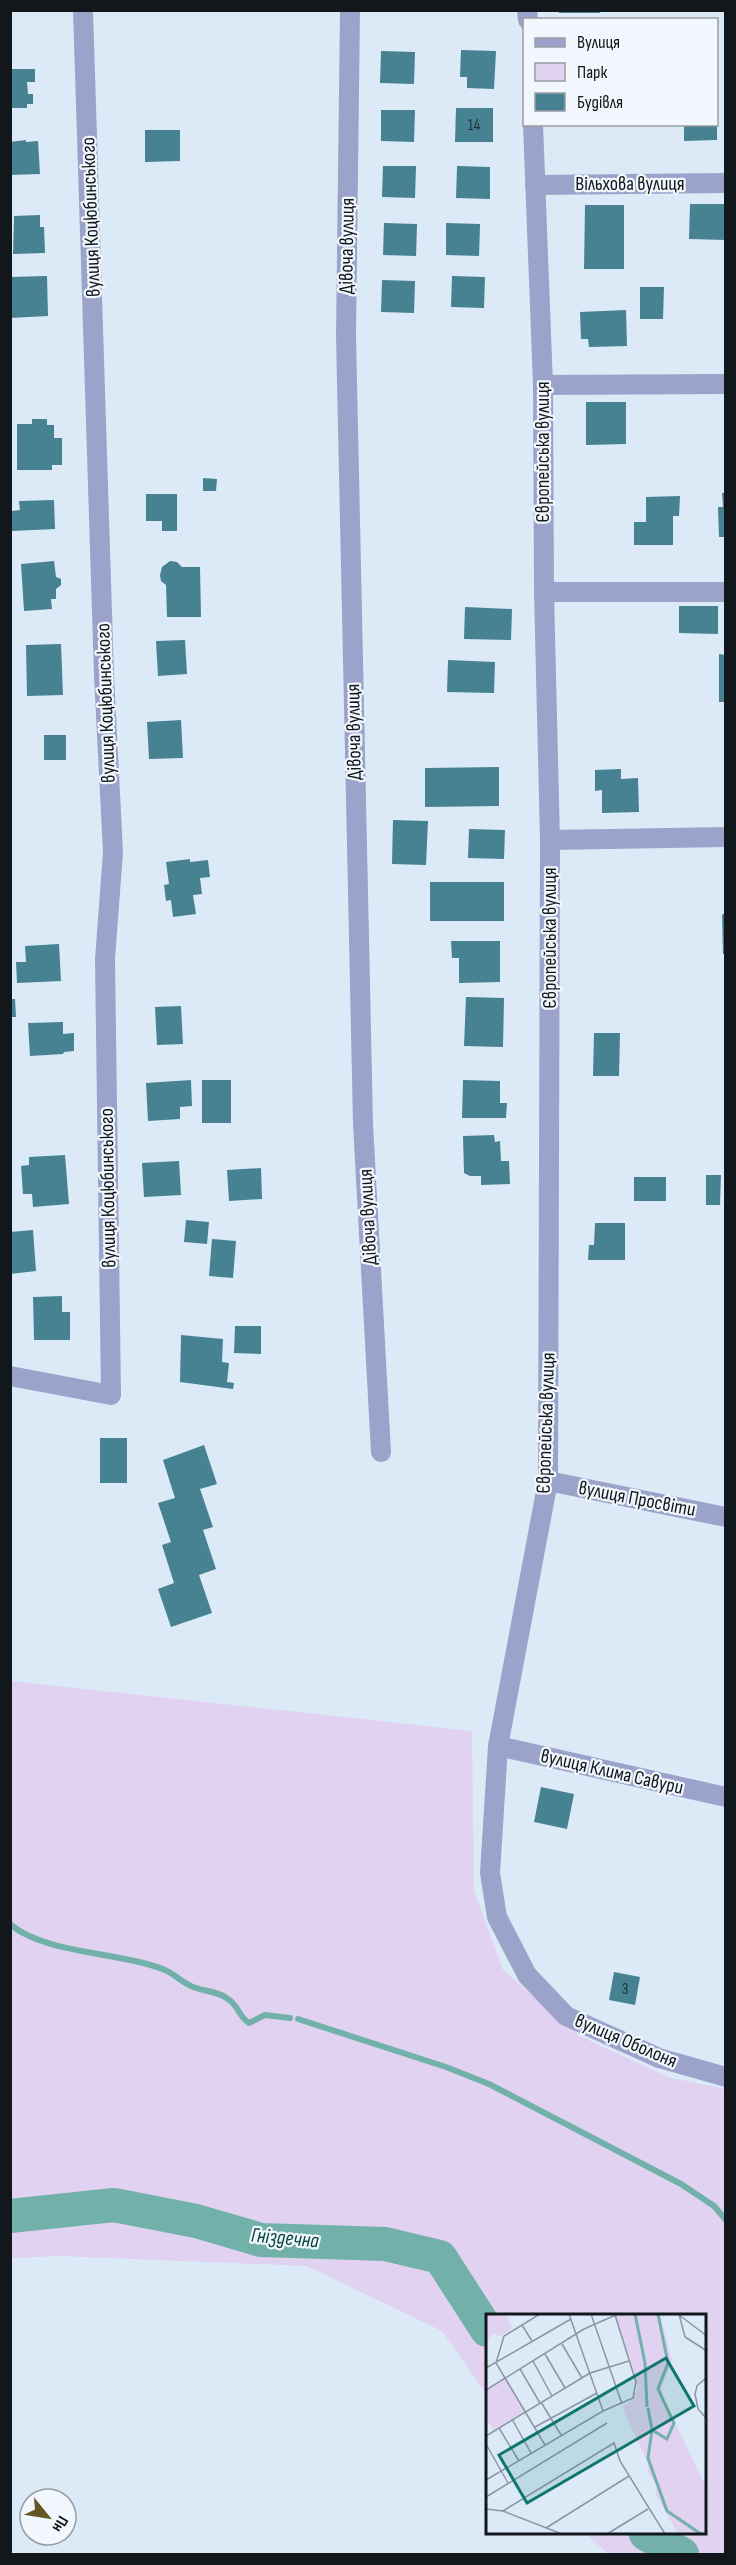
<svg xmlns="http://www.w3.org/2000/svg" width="736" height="2565" font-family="'Sofia Sans Condensed',sans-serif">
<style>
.green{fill:#e1d2f1}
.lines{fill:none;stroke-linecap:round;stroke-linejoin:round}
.stream{stroke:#71b1a9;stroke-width:6}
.river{stroke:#71b1a9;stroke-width:34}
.building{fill:#468291}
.minor{stroke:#9ca3ca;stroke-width:20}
.labels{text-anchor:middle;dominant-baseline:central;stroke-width:4.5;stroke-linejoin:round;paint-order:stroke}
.number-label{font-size:16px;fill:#1f3239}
.street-label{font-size:20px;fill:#12171c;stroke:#f1f7fc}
.water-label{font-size:21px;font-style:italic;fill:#0b4741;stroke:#f1f7fc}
.inset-river{fill:none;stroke:#71b1a9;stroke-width:3}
.inset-road{fill:none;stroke:#8b96a0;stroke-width:1.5}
.view{fill:#0f766e;fill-opacity:0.15;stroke:#0f766e;stroke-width:3}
.inset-edge{fill:none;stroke:#12171c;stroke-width:3}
</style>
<rect width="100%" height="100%" fill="#dceaf8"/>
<path class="green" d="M11,1681L472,1731L474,1891L503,1970L580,2036L668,2077L725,2089V2554H608L586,2534H704V2316H487V2395L442,2331L307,2266L59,2256L11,2258Z"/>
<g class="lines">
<g class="stream">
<path d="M10,1924C44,1954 123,1952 165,1970C174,1974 181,1981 189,1985C201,1992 217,1990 228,1999C238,2005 239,2017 249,2023L265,2015L290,2018"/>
<path d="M298,2019L446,2067L489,2084L681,2184L714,2206L726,2220"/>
</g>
<g class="river">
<path d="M10,2216L114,2205L196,2221L261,2240L385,2244L440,2257L487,2330"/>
<path d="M646,2534L682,2554"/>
</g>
</g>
<g class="building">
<rect x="559" y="10" width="41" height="3"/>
<path d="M461,50L496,51L494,89L467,88V77H460Z"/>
<path d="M381,51L415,52L414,84L380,83Z"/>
<path d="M10,69H35V82H27L28,94H33V104H27V108H10Z"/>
<path d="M456,108H493V142H455Z"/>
<path d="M381,110H415L414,142L381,141Z"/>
<path d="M684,124H717V140L684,141Z"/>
<path d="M145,130H180V161L145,162Z"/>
<path d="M26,140V142L38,141L40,174L10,175V142Z"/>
<path d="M383,166H416L415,198L382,197Z"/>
<path d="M457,166L490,167V199L456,198Z"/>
<path d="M690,204H726V240L689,239Z"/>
<path d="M585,205H624V269H584Z"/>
<path d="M40,215V227H44L45,253L13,254L14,216Z"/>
<path d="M384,223L417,224L416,256L383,255Z"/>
<path d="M446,223L480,224L479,256L446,255Z"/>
<path d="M47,276L48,316L10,318V277Z"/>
<path d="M452,276L485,277L484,308L451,307Z"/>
<path d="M382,280L415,281L414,313L381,312Z"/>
<path d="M640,287H664L663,319H640Z"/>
<path d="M626,310L627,346L589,347L588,339H581L580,312Z"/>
<path d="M586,402H626V444L586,445Z"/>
<path d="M32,419H47V425H54V438H62V465H52V470H17V424H32Z"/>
<path d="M203,478L217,479L216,491H203Z"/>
<path d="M722,493H726V537H719L718,507H723Z"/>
<path d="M146,494H177V531H162V521H146Z"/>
<path d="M680,496L679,516H673V545H634V522H646V497Z"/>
<path d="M54,500L55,529L12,531V511L20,510L19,501Z"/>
<path d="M54,561L56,577L61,579V585L56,589V599H51L52,609L24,611L21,564Z"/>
<path d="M170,561L177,562L182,567H200L201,617H167L166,585L161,581L160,575L162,567Z"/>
<path d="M679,606H718V634L679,633Z"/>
<path d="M465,607L512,609L511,640L464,639Z"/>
<path d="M185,640L187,674L158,676L156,641Z"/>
<path d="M61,644L63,695L27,696L26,645Z"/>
<path d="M719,654L726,655V702H719Z"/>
<path d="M448,660L495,662L494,693L447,692Z"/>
<path d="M181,720L183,758L149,759L147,722Z"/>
<rect x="44" y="735" width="22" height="25"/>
<path d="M499,767V806L425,807V768Z"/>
<path d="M621,769V779L638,778L639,812L602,813V790L595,791V770Z"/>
<path d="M393,820L428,821L426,865L392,864Z"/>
<path d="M469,829L505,830L504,859L468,858Z"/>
<path d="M190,859V862L208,860L210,877L200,878L202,894L193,895L196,914L173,917L171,900L166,901L164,885L169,884L166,862Z"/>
<rect x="430" y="882" width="74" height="39"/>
<path d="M726,912V954H723L722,915Z"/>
<path d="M451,941H500V982L459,983V958H452Z"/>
<path d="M59,944L61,981L17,983L16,962H26L25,946Z"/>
<path d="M466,997L504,998L503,1047L464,1046Z"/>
<path d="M10,999H15L16,1017H10Z"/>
<path d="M181,1006L183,1044L157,1045L155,1007Z"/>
<path d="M63,1022V1034L74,1033V1051L64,1052L63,1054L30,1056L28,1023Z"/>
<path d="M594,1033H620L619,1076H593Z"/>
<path d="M191,1080L192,1106L180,1107V1119L148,1121L146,1083Z"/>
<rect x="202" y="1080" width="29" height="43"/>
<path d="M463,1080L500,1081V1103H507L506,1118H462Z"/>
<path d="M494,1135L495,1142L500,1141L501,1161H509L510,1184L481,1185V1176H470L464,1173L463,1136Z"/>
<path d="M65,1155L69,1204L33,1207L32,1194H23L21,1166L29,1165V1157Z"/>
<path d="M179,1161L181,1195L144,1197L142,1163Z"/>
<path d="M261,1168L262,1199L229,1201L227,1170Z"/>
<path d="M706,1175H721L720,1205H706Z"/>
<rect x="634" y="1177" width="32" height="24"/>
<path d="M186,1220L209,1222L207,1244L184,1242Z"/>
<path d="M595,1223H625V1260H588L589,1245H594Z"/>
<path d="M33,1230L36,1271L10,1274V1232Z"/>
<path d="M212,1239L236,1241L233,1278L209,1276Z"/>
<path d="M62,1296V1312H70V1340H34L33,1297Z"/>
<path d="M235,1326H261V1354L234,1353Z"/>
<path d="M181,1335L223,1339L222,1362L229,1363L227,1382L234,1383L233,1389L180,1382Z"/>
<rect x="100" y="1438" width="27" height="45"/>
<path d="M204,1445L217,1484L200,1489L213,1527L203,1530L216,1569L199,1575L212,1613L171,1627L158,1589L174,1583L162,1545L171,1542L158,1503L175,1498L163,1460Z"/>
<path d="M541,1787L574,1794L567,1829L534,1822Z"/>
<path d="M614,1972L640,1977L635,2005L609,2000Z"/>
</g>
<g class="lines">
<g class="minor">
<path d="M350,10L346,335L363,1124L381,1452"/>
<path d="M527,10L528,20"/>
<path d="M533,124L543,385L544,592L550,840L548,1481L498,1746L490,1873L497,1917L527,1975L566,2016L659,2058L726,2077"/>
<path d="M535,185L726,183"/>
<path d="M543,385L726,384"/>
<path d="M544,592H726"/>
<path d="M550,840L726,837"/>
<path d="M10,1376L111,1395L105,959L113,852L104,676L83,10"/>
<path d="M548,1481L726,1517"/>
<path d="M498,1746L726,1797"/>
</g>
</g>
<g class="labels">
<g class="number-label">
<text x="474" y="125">14</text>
<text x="625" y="1989">3</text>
</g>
<g class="street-label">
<text x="630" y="184">Вільхова вулиця</text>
<text transform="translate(91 217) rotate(-92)">вулиця Коцюбинського</text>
<text transform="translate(347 246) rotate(-89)">Дівоча вулиця</text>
<text transform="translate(543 452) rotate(-90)">Європейська вулиця</text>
<text transform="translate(106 703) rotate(-92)">вулиця Коцюбинського</text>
<text transform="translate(354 732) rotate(-91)">Дівоча вулиця</text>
<text transform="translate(550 938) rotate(-90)">Європейська вулиця</text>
<text transform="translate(108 1188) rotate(-91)">вулиця Коцюбинського</text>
<text transform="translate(368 1217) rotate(-93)">Дівоча вулиця</text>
<text transform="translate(546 1423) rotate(-88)">Європейська вулиця</text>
<text transform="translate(637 1499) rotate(11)">вулиця Просвіти</text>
<text transform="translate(612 1772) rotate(13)">вулиця Клима Савури</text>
<text transform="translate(626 2041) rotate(23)">вулиця Оболоня</text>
</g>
<g class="water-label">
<text transform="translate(285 2238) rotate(5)">Гніздечна</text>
</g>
</g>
<g transform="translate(486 2314)">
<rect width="220" height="220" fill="#dceaf8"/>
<path d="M0,0L21,2L26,14L14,22L6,20L0,29ZM129,0H174L186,47L176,72L177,83L220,173V220H192L169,179L171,171L162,159V150L136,93L146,86L152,74ZM20,63L40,97L8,117L0,104V76Z" fill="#e1d2f1"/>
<path class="inset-river" d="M149,0L159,49L161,93M172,0L182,49L172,75L188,109L181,125L166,116L162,144L181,197L215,220M162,94L166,116"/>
<path class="inset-road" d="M54,0L18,22L10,49L59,131M83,0L117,97M105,0L136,90M193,0L199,23L221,37M193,1L221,22M36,11L46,27M76,30L96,64M59,40L79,74M47,47L66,82M0,54L85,5M34,55L54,89M221,63L211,72L209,80L212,95L221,105M0,76L98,15L132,0M55,88L75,121M26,105L45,139M49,113L111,79M13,114L33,147M0,122L104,59L143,47M0,130L22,169M0,166L117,97L147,84L150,68L129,1M0,183L121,109M0,195L17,197L76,220M17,197L128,129L134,147L179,220M60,214L143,162M121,220L162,195"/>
<path class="view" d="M180,44L208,92L41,189L13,141Z"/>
<rect width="220" height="220" class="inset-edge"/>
</g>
<rect width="736" height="2565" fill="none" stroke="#12171c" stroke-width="24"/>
<rect x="523" y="18" width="195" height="108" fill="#f1f7fc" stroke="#989da2" stroke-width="1.5"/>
<rect x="535" y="38" width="30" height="9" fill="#9ca3ca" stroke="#989da2" stroke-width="1.5"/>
<text x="577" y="48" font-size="18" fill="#12171c">Вулиця</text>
<rect x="535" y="63" width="30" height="18" fill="#e1d2f1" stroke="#989da2" stroke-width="1.5"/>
<text x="577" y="78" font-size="18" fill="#12171c">Парк</text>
<rect x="535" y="93" width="30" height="18" fill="#468291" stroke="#989da2" stroke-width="1.5"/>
<text x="577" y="108" font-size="18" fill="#12171c">Будівля</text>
<g transform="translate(48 2517) rotate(120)"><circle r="28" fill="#f1f7fc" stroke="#989da2" stroke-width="1.5"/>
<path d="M0-4.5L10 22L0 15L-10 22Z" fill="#655724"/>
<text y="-9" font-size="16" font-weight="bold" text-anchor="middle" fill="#12171c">Пн</text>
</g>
</svg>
